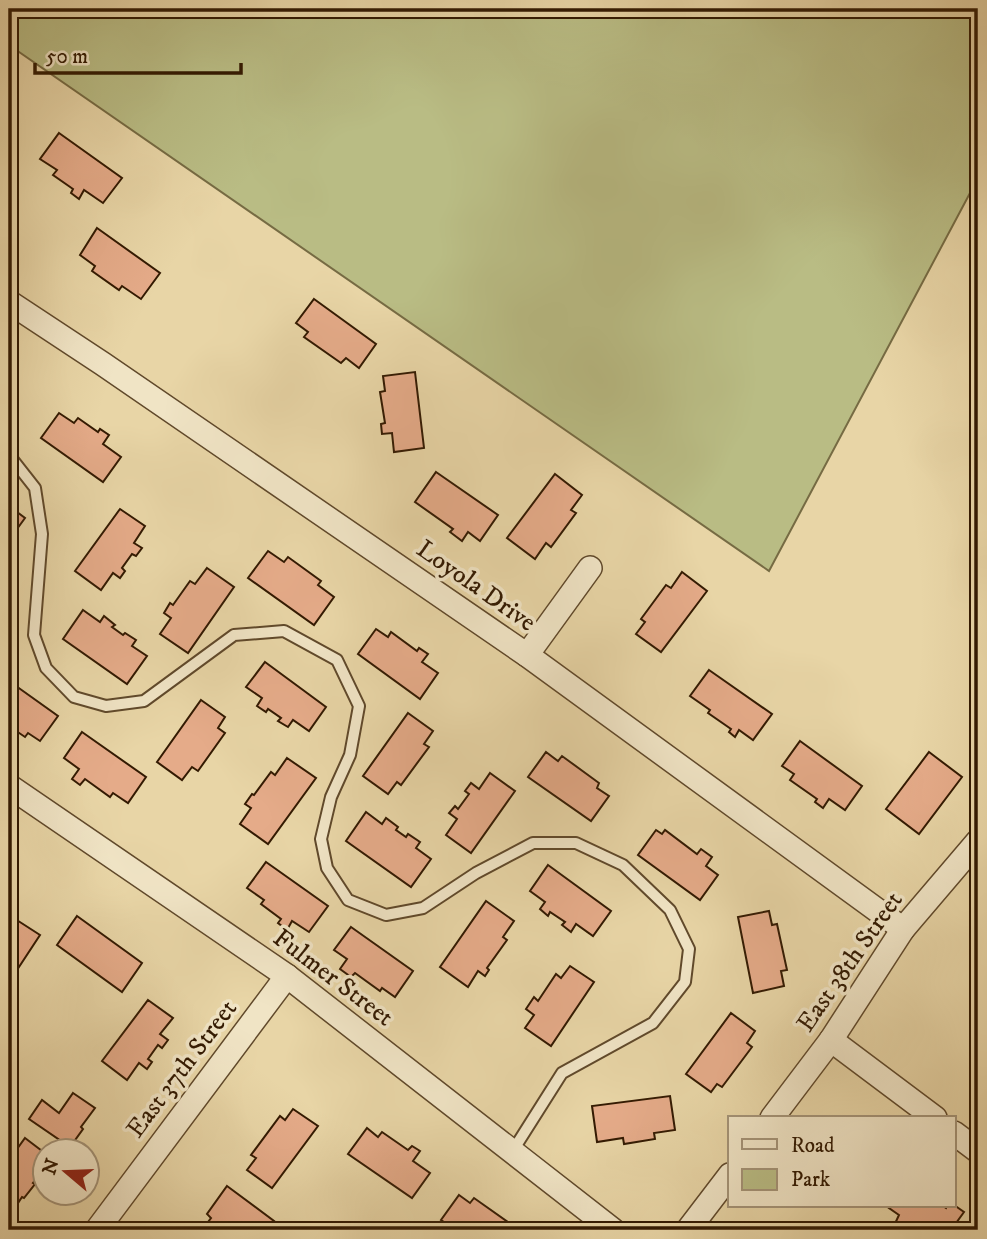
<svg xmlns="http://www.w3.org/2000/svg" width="987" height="1239" font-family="'IM FELL DW Pica',serif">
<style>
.green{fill:#b9bc84;stroke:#766b43;stroke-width:2}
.building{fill:#e5ab89;stroke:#331a02;stroke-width:2}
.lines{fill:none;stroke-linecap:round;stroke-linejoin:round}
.lane-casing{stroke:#60492b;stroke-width:14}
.street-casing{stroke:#60492b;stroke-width:26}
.lane{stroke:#f0e4c5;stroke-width:10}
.street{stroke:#f0e4c5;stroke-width:23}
.labels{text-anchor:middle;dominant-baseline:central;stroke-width:7;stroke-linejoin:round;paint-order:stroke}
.street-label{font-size:26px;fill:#331a02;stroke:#f0e4c5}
</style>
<rect width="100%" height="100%" fill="#e8d5a6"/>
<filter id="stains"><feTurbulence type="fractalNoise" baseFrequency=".00286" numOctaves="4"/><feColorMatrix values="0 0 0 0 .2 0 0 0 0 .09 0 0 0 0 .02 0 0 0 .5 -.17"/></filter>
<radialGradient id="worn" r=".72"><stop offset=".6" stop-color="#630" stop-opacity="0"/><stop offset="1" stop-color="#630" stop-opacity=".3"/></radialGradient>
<path class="green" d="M9,9H978V178L769,571L9,45Z"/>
<g class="building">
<path d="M59,133L122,178L103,203L84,190L79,199L71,193L73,189L53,175L57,170L40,159Z"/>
<path d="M97,228L160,273L141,299L122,286L119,290L92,271L95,266L80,255Z"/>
<path d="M314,299L376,344L359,368L346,358L341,363L304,337L308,332L296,323Z"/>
<path d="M415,372L424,448L394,452L392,433L382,434L381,424L385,423L380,392L385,391L383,376Z"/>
<path d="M59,413L74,423L78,418L98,432L100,429L109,435L103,444L121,457L103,482L41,438Z"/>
<path d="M436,472L498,515L480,541L468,532L462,541L450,532L453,529L415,502Z"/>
<path d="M555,474L582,495L571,510L576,513L551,547L546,543L535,559L507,538Z"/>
<path d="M9,506L25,518L9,540Z"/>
<path d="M120,509L145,526L134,543L142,548L136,556L132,554L122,568L125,571L120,578L113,573L101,590L75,571Z"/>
<path d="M268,551L284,562L288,557L321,581L318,585L334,597L314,625L248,578Z"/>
<path d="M207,568L234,587L188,653L160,634L171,618L164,613L170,603L173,605L190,581L195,584Z"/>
<path d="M682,572L707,591L661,652L636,634L645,622L641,619L666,585L671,588Z"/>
<path d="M83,610L100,622L104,616L115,625L112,627L123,635L125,633L136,640L132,646L147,656L127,684L63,639Z"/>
<path d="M376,629L388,637L391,632L417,651L419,648L428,654L422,662L438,673L420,699L358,654Z"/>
<path d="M265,662L326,707L309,731L293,720L288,727L278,721L281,718L268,709L266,712L257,706L262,698L246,687Z"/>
<path d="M709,670L772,714L753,740L739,730L735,737L729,732L731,729L708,713L710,710L690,696Z"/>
<path d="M9,681L58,716L40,741L28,733L25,737L9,726Z"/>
<path d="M201,700L225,717L218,728L225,733L198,771L192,767L182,780L157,762Z"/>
<path d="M408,713L433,731L424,744L429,747L401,785L397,782L388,794L363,776Z"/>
<path d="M82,732L146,777L128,803L113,793L110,797L85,779L80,785L72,779L79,769L64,758Z"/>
<path d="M800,741L862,786L845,810L829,799L823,808L815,802L817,799L790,780L794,774L782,766Z"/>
<path d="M546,752L558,761L562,756L599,783L597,788L609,796L591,821L528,777Z"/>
<path d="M929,752L962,777L919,834L886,809Z"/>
<path d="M287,758L316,778L268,844L240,824L251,808L245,804L252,794L254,795L271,772L275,775Z"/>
<path d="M490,773L515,791L471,853L446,835L457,819L449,813L455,806L458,809L469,794L465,791L471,783L479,789Z"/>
<path d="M366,812L382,824L386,818L398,827L396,830L406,837L408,834L420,842L416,848L431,859L411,887L346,841Z"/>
<path d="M656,830L662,834L665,830L697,854L701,849L712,857L706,866L718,875L700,900L638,855Z"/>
<path d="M266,862L328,906L309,932L292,921L287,930L278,923L281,919L261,904L264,900L247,888Z"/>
<path d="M548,865L611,911L593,936L576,924L571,932L562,925L565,922L550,912L548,916L540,909L545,902L530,891Z"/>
<path d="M486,901L514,921L503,937L507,940L487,968L489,970L485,976L478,971L468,987L440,967Z"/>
<path d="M769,911L772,925L777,924L787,970L781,971L784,986L753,993L738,917Z"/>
<path d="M9,915L40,935L15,973L9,968Z"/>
<path d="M77,916L142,963L122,992L57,945Z"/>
<path d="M351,927L413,971L395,997L382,988L380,991L355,973L351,977L340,969L347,959L334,950Z"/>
<path d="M570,966L594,982L551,1046L525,1028L534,1015L526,1009L534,997L538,1001L556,974L561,978Z"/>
<path d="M148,1000L173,1018L160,1034L168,1040L162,1048L158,1045L148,1059L152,1062L147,1069L139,1063L127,1080L102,1061Z"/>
<path d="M731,1013L755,1031L747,1043L752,1047L722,1087L717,1084L711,1092L686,1074Z"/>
<path d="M73,1093L95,1108L81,1127L83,1129L70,1147L29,1119L42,1100L59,1113Z"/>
<path d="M670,1096L675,1130L654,1133L655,1139L624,1144L623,1138L597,1142L592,1106Z"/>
<path d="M293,1109L318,1126L272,1188L247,1170L256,1158L251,1155L280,1116L285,1120Z"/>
<path d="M367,1128L378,1137L382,1132L408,1150L412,1146L420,1151L413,1161L430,1173L412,1198L348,1154Z"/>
<path d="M25,1138L46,1154V1166L33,1183L35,1184L24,1198L22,1197L18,1203L9,1197V1142L17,1149Z"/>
<path d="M227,1186L274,1221L267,1230H202L211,1218L207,1214Z"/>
<path d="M459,1195L470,1203L474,1198L512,1225L507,1230H456L441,1220Z"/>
<path d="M954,1205L964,1212L951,1230H892L899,1215L889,1208L891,1206H943L946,1208L947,1206Z"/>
</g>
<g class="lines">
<defs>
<path id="lane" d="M9,458L13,460L35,488L42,534L34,635L46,668L74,697L106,706L144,701L234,635L284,631L337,660L359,706L350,755L331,797L321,839L327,868L348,900L386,915L423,908L476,873L533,843H576L623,865L670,910L689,949L685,982L653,1023L562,1073L512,1152"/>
<g id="street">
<path d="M9,302L103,364L527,655L903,929"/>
<path d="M527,655L590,568"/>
<path d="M9,786L287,976L613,1230"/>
<path d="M831,1040L935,1118"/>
<path d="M772,1118L831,1040L903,929L978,841"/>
<path d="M954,1133L978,1151"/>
<path d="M97,1230L287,976"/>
<path d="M688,1230L730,1175"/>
</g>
</defs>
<use href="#lane" class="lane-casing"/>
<use href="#street" class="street-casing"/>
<use href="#lane" class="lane"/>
<use href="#street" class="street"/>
</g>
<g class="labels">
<g class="street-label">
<text transform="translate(476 586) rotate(35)">Loyola Drive</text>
<text transform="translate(850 962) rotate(-55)">East 38th Street</text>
<text transform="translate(333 978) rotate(37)">Fulmer Street</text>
<text transform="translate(182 1069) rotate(-53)">East 37th Street</text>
</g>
</g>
<rect width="987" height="1239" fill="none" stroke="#e8d5a6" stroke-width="35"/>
<rect x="10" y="10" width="966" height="1218" fill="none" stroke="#331a02" stroke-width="3.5"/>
<rect x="18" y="18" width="952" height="1204" fill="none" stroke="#331a02" stroke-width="2"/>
<rect x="728" y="1116" width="228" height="91" fill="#f0e4c5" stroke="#a49377" stroke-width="2"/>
<rect x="742" y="1139" width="35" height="10" fill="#f0e4c5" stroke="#a49377" stroke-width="2"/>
<text x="791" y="1152" font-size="21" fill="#331a02">Road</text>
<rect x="742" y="1169" width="35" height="21" fill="#b9bc84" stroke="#a49377" stroke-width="2"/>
<text x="791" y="1186" font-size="21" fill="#331a02">Park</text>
<g transform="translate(66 1172) rotate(289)"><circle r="33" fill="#f0e4c5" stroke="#a49377" stroke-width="2"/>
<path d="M0-5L12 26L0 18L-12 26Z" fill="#8f2418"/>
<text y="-10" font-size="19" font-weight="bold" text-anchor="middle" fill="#331a02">N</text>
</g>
<path d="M35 63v10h206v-10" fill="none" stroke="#331a02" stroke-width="3.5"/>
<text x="46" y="63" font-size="21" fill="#331a02" stroke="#f0e4c5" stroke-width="5" paint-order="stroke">50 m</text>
<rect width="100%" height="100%" filter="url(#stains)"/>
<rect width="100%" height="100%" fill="url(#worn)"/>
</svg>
